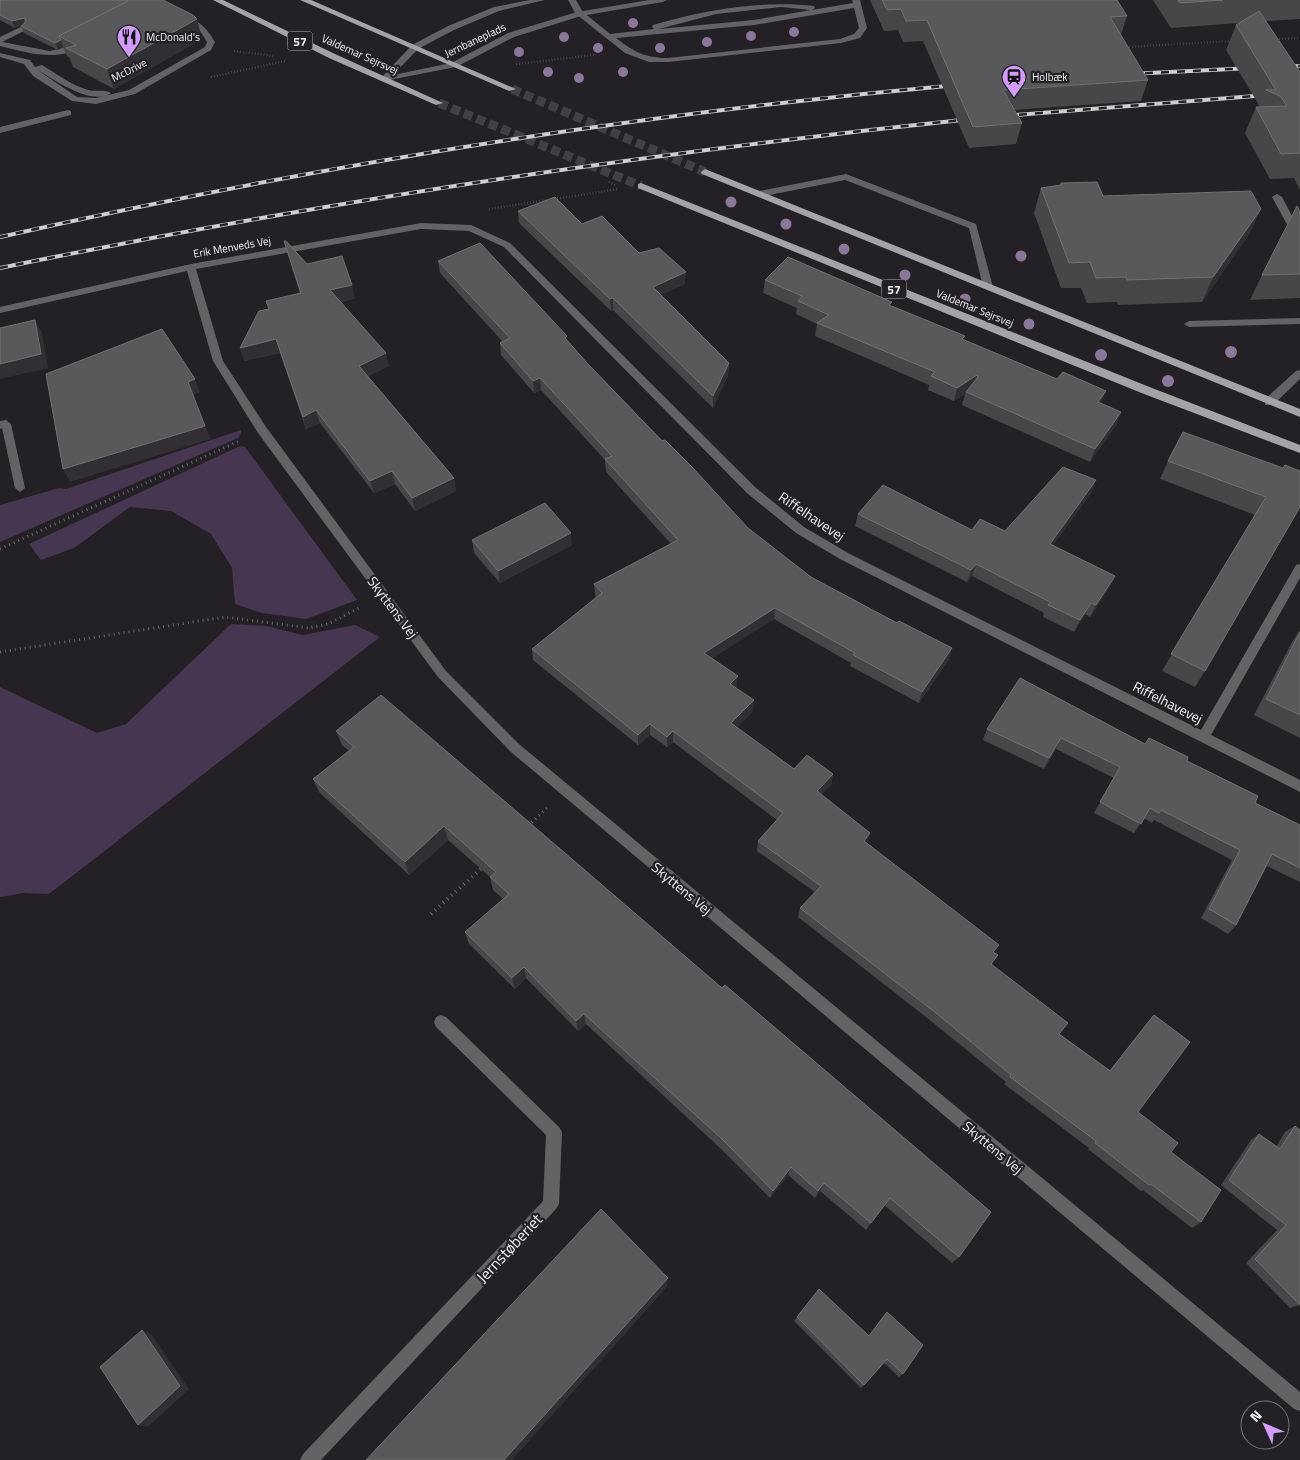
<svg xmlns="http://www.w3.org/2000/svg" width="1300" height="1460" font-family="'Titillium Web',sans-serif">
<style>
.green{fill:#463652}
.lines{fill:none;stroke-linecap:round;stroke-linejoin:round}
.primary-tunnel{stroke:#424044;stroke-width:9;stroke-dasharray:9 4.5;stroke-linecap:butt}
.path-far2{stroke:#68676a;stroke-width:2.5;stroke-dasharray:0.5 2.5;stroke-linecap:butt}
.path-far1{stroke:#68676a;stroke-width:3;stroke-dasharray:1 4;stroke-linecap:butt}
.path{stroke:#68676a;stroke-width:4;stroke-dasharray:1 4.5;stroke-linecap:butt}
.service{fill:#636264;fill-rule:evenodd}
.minor{fill:#636264;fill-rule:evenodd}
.tertiary{fill:#636264;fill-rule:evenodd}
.primary{fill:#a5a3a7;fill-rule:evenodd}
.rail-casing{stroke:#cecdcf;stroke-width:4}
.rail{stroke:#232125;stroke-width:2.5;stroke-dasharray:8;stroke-linecap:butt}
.tree{fill:#8a779a}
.wall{fill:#474649}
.shaded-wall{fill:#312f33}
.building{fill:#59585b;stroke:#727073}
.labels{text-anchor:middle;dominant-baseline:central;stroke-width:4.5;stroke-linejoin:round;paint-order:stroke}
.far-poi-label{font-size:11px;fill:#f3f2f4;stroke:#232125;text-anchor:start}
.far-street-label{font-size:11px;fill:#f3f2f4;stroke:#232125}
.shield{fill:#232125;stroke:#b5b3b6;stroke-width:1}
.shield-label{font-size:12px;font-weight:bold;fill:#f3f2f4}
.street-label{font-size:14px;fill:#f3f2f4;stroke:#232125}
.near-street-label{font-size:16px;fill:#f3f2f4;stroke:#232125}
</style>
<rect width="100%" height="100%" fill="#232125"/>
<g class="green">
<path d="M241,430V434L238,438L0,542V505L59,488L66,489Z"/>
<path d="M240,446L245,447L357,600L306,619L262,613L235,604L232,568L211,534L171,511L130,507L74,548L41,560L29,544Z"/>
<path d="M231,624L266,626L303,635L355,625L380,637L49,894L23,893L0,897V687L97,733L126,724Z"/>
</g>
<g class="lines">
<g class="primary-tunnel">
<path d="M512,89L705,172"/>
<path d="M439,103L641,186"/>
</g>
<g class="path-far2">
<path d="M1276,39L1300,38"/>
<path d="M1126,47L1232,41"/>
<path d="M234,51L274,56"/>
<path d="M516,64L594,55"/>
<path d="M211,77L285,61"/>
<path d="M609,182L617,186"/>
<path d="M489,209L619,189"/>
</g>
<g class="path-far1">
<path d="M0,549L239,441"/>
<path d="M0,652L225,617L309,628L328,624L361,607"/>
<path d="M528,826L547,808"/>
</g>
<path class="path" d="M431,914L483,867"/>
<g class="service">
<path d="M852,0H860L867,28L860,38L841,43L668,62H649L625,53L576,14L583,12L610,34L654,29L652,27L653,25C704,10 761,0 814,6L815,8L812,10L853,3ZM781,7L811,10L754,20L659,29L716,14ZM854,8L859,28L854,34L840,39L668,58C645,58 634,52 616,38L754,25Z"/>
<path d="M182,18C198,17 208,30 215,42L211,50L135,94L96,104L72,101L33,76L24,64L0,57V53L30,60L35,67L42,65C57,74 71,85 88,90C96,92 105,89 111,93C92,107 53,79 36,69L77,97L96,98L129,90L205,47L207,42L200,31L182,22Z"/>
<path d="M23,26H26V30L2,42L50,51L67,47L80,42L84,44C61,64 26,52 0,46V37Z"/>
<path d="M846,174L976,224L993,287L991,289H985L983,287L969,228L845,180L759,197L754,194L759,191Z"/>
<path d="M1277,194L1282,197L1300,231V242L1295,239L1272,197Z"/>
<path d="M1300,318V324L1189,327L1184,324L1189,321Z"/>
<path d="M6,420L11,424L25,488L20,492L15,488L2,428L0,429V421Z"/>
</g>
<g class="minor">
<path d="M568,0H576L584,14L583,16H577Z"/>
<path d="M68,110L71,111V115L0,133V127Z"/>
<path d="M421,223L471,225L510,243L755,487L804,527L848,553L1201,730L1296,565L1300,564V578L1211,735L1300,780V792L840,559L796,533L747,493L504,247L469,231L421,229L196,269L223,361L266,427L446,671L519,744L1300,1392V1411L1294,1409L511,752L438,677L258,433L213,361L187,271L0,313V307L191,264Z"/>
<path d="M1300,370V379L1273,405H1265V399L1296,371Z"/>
<path d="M441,1015L446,1017L559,1127L562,1132L559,1204L556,1209L321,1460H300L303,1454L543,1201L546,1135L436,1027L434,1022L436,1017Z"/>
</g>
<path class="tertiary" d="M530,0H545L499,11L454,30L418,49L393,75L451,63L508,33L577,12L649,0H667L663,2L581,16L514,37L456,67L384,81L380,79L412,45L448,26L494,7Z"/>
<g class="primary">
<path d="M213,0H223L335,54L443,103L436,105L329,58Z"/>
<path d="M300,0H311L516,89L509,91Z"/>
<path d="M705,169L1300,409V417L702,174L701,172Z"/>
<path d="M641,183L1152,388L1300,445V453L1144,394L638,188V184Z"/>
</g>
<defs>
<g id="rail">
<path d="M1282,67L1300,66"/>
<path d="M1129,74L1252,68"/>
<path d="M1003,116L1267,95"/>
<path d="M0,237C319,165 632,114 957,85"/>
<path d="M0,268C321,202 645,153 971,119"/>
</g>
</defs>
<use href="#rail" class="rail-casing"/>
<use href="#rail" class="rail"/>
</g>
<g class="tree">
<circle cx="633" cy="23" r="5"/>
<circle cx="794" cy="32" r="5"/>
<circle cx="751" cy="36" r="5"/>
<circle cx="564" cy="37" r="5"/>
<circle cx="707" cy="42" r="5"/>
<circle cx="598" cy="48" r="5"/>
<circle cx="660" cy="48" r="5"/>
<circle cx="519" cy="52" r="5"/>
<circle cx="548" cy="72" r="5"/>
<circle cx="623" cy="72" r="5"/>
<circle cx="579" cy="78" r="5"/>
<circle cx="731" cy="202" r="5.5"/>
<circle cx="786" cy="224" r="5.5"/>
<circle cx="844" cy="249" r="5.5"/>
<circle cx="1021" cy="256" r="5.5"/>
<circle cx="905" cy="275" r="5.5"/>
<circle cx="965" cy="299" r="5.5"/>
<circle cx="1029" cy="324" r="5.5"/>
<circle cx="1231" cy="352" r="6"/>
<circle cx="1101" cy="355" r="6"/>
<circle cx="1168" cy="381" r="6"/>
</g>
<g class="wall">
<path d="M0,0L128,1L202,39L114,89L73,67L69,57L67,56L63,47L58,50L24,33L21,26L15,28L0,20Z"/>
<path d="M870,0H1117L1127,16L1121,35L1148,80L1141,101L1014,110L1022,123L1016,144L969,148L923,41L903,42L898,30L884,31Z"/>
<path d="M1153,0H1300V19L1266,21L1300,72V190L1294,178L1270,179L1245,133L1256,107H1259V105L1226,50L1236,25L1239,23L1171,28Z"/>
<path d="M1061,183L1103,196L1261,209L1249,234L1202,302L1118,305L1117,302L1087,303L1081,288H1061L1034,213L1041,188L1060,185Z"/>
<path d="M518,211L582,224L639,253L685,284L661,295L729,363L728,375L713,408L613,310L611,311L519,223Z"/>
<path d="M1300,211V298L1250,300L1262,275Z"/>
<path d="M284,241L307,264L355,298L341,302L389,366L368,376L454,478L456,491L415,511L395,484L374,493L320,423L306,429L280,353L244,361L269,309L300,294Z"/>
<path d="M438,261L567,341L588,364L748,528L811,577L949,659L919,703L850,666L851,663L774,619L712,658L737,687L736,688L753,711L737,727L794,769L833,774L831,785L821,794L867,843L995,953L992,965L1059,1034L1110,1070L1147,1023L1154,1015L1138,1112L1171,1152L1201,1222L1192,1228L1143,1190L1141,1191L1088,1149L1089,1148L1004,1084L1006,1082L931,1021L798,917L800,908L815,892L757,851L758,841L777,820L673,742L667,747L650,735L638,745L533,660L532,649L596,597L595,595L594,584L671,544L606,472L605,460L541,390L534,393L501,355L500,343L502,341L440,273Z"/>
<path d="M765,280L891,306L964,340L1121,412L1116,425L1090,462L962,405L965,394L954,401L928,390L929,385L815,336L817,324L796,314L797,308L763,293Z"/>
<path d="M1168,461L1283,468L1205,671L1195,687L1162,671L1255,515L1160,479Z"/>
<path d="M1091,493L1053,545L1115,576L1109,588L1090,617L1085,614L1074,632L1043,617L1044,613L972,576L967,582L855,526L858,514L972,530L1005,531Z"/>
<path d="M472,540L572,545L500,583L474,553Z"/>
<path d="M1300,630V738L1254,715L1292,642Z"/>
<path d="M381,695L959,1257L952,1263L884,1205L866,1230L820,1191L815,1198L788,1175L770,1198L720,1148L586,1024L578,1031L526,978L515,989L469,944L465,932L503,899L493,890L490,877L448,840L409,875L319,792L313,779L349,751L342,745L336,731Z"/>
<path d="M987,729L1145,744L1187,761L1255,803L1300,825V882L1267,866L1236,925L1228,934L1201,918L1232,860L1154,820L1152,823L1144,818L1134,833L1094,813L1114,778L1056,749L1044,769L983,740Z"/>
<path d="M1295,1126L1300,1305L1290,1308L1246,1263L1277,1230L1221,1185L1251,1140L1259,1134L1276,1147L1285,1132Z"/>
<path d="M887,1312L903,1374L899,1377L884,1363L864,1385L861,1388L794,1321L797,1317L869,1336L883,1316Z"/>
</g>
<g class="shaded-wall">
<path d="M25,18L27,25L15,28L12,21Z"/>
<path d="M197,19L202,39L114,89L107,69Z"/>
<path d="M61,40L63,47L58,50L55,43Z"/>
<path d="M1261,209L1249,234L1202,302L1213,277Z"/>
<path d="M686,272L685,284L653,299V287Z"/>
<path d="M352,285L355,298L334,303L330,290Z"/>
<path d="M613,298V310L611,311L610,299Z"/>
<path d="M35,320L42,333L48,368L0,379V364Z"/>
<path d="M276,339L280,353L244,361L240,348Z"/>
<path d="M386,353L389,366L362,379L359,366Z"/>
<path d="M729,363L728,375L713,408V396Z"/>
<path d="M977,375L973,389L966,392L965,394L954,401L957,388Z"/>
<path d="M540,378L541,390L534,393L533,381Z"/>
<path d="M195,379L200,392L193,395L188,382Z"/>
<path d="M1106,391L1101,404L1098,402Z"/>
<path d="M316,410L320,423L306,429L303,417Z"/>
<path d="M1121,412L1116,425L1090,462L1095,449Z"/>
<path d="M205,426L211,439L70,482L63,469Z"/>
<path d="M392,471L395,484L374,493L370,481Z"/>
<path d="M454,478L456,491L415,511L412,498Z"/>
<path d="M1096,480L1091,493L1045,556L1050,544Z"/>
<path d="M571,533L572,545L500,583L498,571Z"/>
<path d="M976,564L972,576L967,582L971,570Z"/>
<path d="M1115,576L1109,588L1090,617L1096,605Z"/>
<path d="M1091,603L1085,614L1074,632L1080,620Z"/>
<path d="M775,608L774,619L703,664L704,653Z"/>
<path d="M952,648L949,659L919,703L922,692Z"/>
<path d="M738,676L737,687L729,695L730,684Z"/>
<path d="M754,700L753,711L730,734L731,723Z"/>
<path d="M650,724V735L638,745V735Z"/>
<path d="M673,731V742L667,747V737Z"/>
<path d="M1061,738L1056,749L1044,769L1049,758Z"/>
<path d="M833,774L831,785L815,801L817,791Z"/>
<path d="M444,826L448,840L409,875L405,862Z"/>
<path d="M870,833L867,843L861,850L864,841Z"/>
<path d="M524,967L526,978L515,989L512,978Z"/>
<path d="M584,1014L586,1024L578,1031L576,1021Z"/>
<path d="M791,1167L788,1175L770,1198L773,1191Z"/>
<path d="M824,1183L820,1191L815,1198L818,1191Z"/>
<path d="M668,1278L667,1287L512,1460H504Z"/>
<path d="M142,1330L151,1334L189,1389L148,1427L138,1425Z"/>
</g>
<g class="building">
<path d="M0,0H127L128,1L59,36L61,40L55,43L21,26L25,23V18L12,21L0,15Z"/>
<path d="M130,0H163L193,15L197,19L107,69L66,48L76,45L59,36Z"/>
<path d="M882,0H1117L1127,16L1110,17L1148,80L1003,90L1022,123L973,127L927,20L906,21L901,9L887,10Z"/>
<path d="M1178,0H1223L1180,3Z"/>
<path d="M1259,11L1300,72V153L1281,154L1256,107L1287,106L1280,96L1266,90H1276L1236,25Z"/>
<path d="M1097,182L1103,196L1251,191L1261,209L1213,277L1127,280L1126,277L1096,278L1090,262L1069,263L1041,188L1061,185V183Z"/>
<path d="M555,197L582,224L602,216L639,253L659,248L686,272L653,287L729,363L713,396L613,298L610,299L518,211Z"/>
<path d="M1297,206L1300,211V274L1262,275Z"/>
<path d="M284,241H286L307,264L342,256L352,285L330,290L386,353L359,366L454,478L412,498L392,471L370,481L316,410L303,417L276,339L240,348L259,311L269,309L266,301L301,293Z"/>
<path d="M480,243L567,336L565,338L588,364L662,441L665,440L693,468L748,528L811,577L897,623L899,621L952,648L922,692L853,655L855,653L775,608L704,653L738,676L730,684L754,700L731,723L794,769L807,755L833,774L817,791L870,833L864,841L999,945L993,952L998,955L991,964L1068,1023L1059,1034L1110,1071L1154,1015L1190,1042L1138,1112L1178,1143L1171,1152L1221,1190L1201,1222L1151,1184L1149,1185L1095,1143L1096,1141L1010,1077L1011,1075L936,1013L800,908L821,886L758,841L783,813L673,731L667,737L650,724L638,735L532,649L602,593L594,584L678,540L605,459L612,456L540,378L533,381L500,343L510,338L438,261Z"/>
<path d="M788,257L892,302L889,305L965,336L962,339L1057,379L1063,372L1106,391L1098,402L1121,412L1095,449L966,392L978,377L977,375L957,388L931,376L935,372L817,323L829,315L798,301L802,296L765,280Z"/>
<path d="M35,320L41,354L0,364V328Z"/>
<path d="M162,329L195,379L188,382L205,426L63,469L46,374Z"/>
<path d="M1183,432L1283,468L1285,465L1300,471V507L1205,671L1171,654L1266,497L1168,461Z"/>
<path d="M1063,467L1096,480L1050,544L1115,576L1096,605L1091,603L1080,620L1048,605L1050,602L976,564L971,570L858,514L883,485L972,530L980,519L1005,531Z"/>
<path d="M545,503L571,533L498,571L472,540Z"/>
<path d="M1300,632V715L1266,699Z"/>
<path d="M1020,678L1145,744L1149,738L1188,757L1187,761L1258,796L1255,803L1300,825V868L1272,854L1236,925L1209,909L1240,850L1161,810L1159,813L1150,808L1141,824L1100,802L1120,767L1061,738L1049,758L987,729Z"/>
<path d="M381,695L722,988L725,985L991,1212L959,1257L890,1198L871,1223L824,1183L818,1191L791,1167L773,1191L722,1139L584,1014L576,1021L524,967L512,978L465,932L509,894L490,877L496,872L444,826L405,862L313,779L354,747L336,731Z"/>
<path d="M1295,1126L1300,1130V1305L1255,1259L1286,1225L1229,1180L1259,1134L1280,1149Z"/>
<path d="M601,1209L668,1278L504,1460H366Z"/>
<path d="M819,1289L869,1336L887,1312L923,1345L903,1374L887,1359L864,1385L797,1317Z"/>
<path d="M142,1330L180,1386L138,1425L100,1367Z"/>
</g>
<defs>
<symbol id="restaurant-pin" viewBox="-11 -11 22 30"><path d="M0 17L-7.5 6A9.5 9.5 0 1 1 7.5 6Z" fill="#d39cfc" stroke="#232125"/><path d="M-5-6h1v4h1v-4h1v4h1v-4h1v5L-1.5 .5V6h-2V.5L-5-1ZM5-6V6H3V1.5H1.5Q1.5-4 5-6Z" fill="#111"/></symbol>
<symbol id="station-pin" viewBox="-11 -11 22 30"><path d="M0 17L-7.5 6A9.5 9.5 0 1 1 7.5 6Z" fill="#d39cfc" stroke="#232125"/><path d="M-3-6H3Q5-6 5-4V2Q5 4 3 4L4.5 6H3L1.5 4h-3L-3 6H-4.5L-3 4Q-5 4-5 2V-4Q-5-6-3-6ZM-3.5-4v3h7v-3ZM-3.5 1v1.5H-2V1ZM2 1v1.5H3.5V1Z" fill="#111"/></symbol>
</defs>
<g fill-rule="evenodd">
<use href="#restaurant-pin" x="115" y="23" width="28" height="38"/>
<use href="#station-pin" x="1000" y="63" width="28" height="38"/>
</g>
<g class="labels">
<g class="far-poi-label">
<text x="146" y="37">McDonald's</text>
<text x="1032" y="77">Holbæk</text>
</g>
<g class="far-street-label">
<text transform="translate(475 40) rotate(-25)">Jernbaneplads</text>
<text transform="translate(360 54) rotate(24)">Valdemar Sejrsvej</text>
<text transform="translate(129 70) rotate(-27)">McDrive</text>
<text transform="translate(232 247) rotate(-10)">Erik Menveds Vej</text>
<text transform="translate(975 308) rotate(22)">Valdemar Sejrsvej</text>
</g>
<g class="shield">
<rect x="287.5" y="31.5" width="25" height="19" rx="4"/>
<rect x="881.5" y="279.5" width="25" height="19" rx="4"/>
</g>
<g class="shield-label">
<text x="300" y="41">57</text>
<text x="894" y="289">57</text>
</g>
<g class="street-label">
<text transform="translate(812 516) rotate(34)">Riffelhavevej</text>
<text transform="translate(393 607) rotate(53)">Skyttens Vej</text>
<text transform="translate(1168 702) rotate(27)">Riffelhavevej</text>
<text transform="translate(682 888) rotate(40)">Skyttens Vej</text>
<text transform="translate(993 1147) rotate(40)">Skyttens Vej</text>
</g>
<g class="near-street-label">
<text transform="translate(509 1248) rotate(-47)">Jernstøberiet</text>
</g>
</g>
<g transform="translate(1265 1425) rotate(314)"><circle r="24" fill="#232125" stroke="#767578"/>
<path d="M0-4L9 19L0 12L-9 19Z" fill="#d39cfc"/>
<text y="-8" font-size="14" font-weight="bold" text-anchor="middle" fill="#f3f2f4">N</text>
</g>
</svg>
